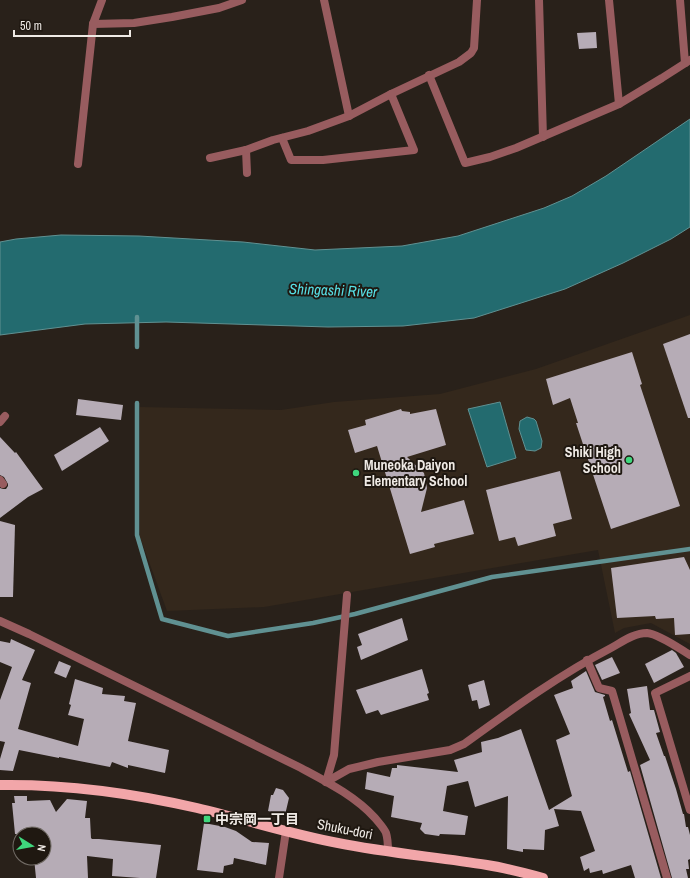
<svg xmlns="http://www.w3.org/2000/svg" width="690" height="878" font-family="'Archivo Narrow','Noto Sans JP',sans-serif">
<style>
.built{fill:#34281c}
.water{fill:#236b6f;stroke:#609192}
.lines{fill:none;stroke-linecap:round;stroke-linejoin:round}
.stream{stroke:#609192;stroke-width:4.5}
.building{fill:#b6acb6}
.street{stroke:#985c5f;stroke-width:8}
.primary{stroke:#f2a6a9;stroke-width:10}
.poi-dot{fill:#3fd77d;stroke:#1f1811;stroke-width:1.5}
.labels{text-anchor:middle;dominant-baseline:central;stroke-width:4;stroke-linejoin:round;paint-order:stroke}
.poi-label{font-size:14px;font-weight:bold;fill:#efeae5;stroke:#1f1811;text-anchor:start}
.street-label{font-size:14px;fill:#efeae5;stroke:#1f1811}
.water-label{font-size:15px;font-style:italic;fill:#57e0e6;stroke:#1f1811}
</style>
<rect width="100%" height="100%" fill="#29211a"/>
<path class="built" d="M690,315V644L651,623L624,628L615,633L598,550L264,607L167,611L140,537V407L281,410L334,402L440,394L536,369Z"/>
<g class="water">
<path d="M690,119V227L671,239L623,263L565,289L474,318L403,326L328,327L166,322L85,324L0,335V242L16,239L61,235L139,236L243,242L315,250L402,246L458,236L544,208L572,196L606,176Z"/>
<path d="M500,402L516,458L487,467L468,409Z"/>
<path d="M527,417L534,419L536,421L542,441L541,448L535,451L526,450L519,429L520,421Z"/>
</g>
<g class="lines">
<g class="stream">
<path d="M137,317V347"/>
<path d="M137,403V535L162,619L228,636L313,623L355,614L492,577L690,549"/>
</g>
</g>
<g class="building">
<path d="M596,32L597,48L579,49L577,33Z"/>
<path d="M690,334V418H688L663,344Z"/>
<path d="M632,352L642,384L640,385L680,506L611,529L576,423H578L570,398L553,405L546,379Z"/>
<path d="M78,399L123,405L121,420L76,415Z"/>
<path d="M401,409L402,411L410,412V414L436,409L446,445L407,457L424,473L427,488L421,512L464,500L474,534L434,544L435,547L410,554L377,446L355,453L348,430L366,425L365,420Z"/>
<path d="M100,427L109,441L62,471L54,455Z"/>
<path d="M0,437L15,453L16,452L43,489L28,497L0,518V488L3,489H6L8,486V484L4,477L0,475Z"/>
<path d="M560,471L572,519L553,524L556,536L518,546L515,537L499,541L486,490Z"/>
<path d="M0,521L15,525L13,597H0Z"/>
<path d="M684,557L690,570V634L675,635L674,618L656,619L655,616L617,618L611,568Z"/>
<path d="M402,618L408,640L361,660L357,647L362,645L358,634Z"/>
<path d="M11,639L35,650L22,680L31,683L18,729L78,746L84,719L68,715L71,705L69,704L75,679L103,688L102,694L125,696L124,701L136,703L128,741L169,750L165,773L128,765V768L112,762L110,767L59,757V758L19,750L13,771L0,770V759L5,742L0,741V700L12,667L0,662V641L10,643Z"/>
<path d="M672,650L676,653L684,667L654,683L645,664Z"/>
<path d="M612,657L620,673L602,680L595,665Z"/>
<path d="M59,661L71,666L66,678L54,673Z"/>
<path d="M422,669L429,693L427,694L429,700L381,715L378,710L366,714L356,690Z"/>
<path d="M586,671L595,692L605,695V696L603,697L610,721L612,720L628,772L630,771L661,878H635L631,865L603,874L602,870L590,873L589,868L584,871L580,857L595,851L581,811L554,809L559,826L545,830L544,850L523,849V852L507,849L508,796L475,807L468,781L447,786L443,811L468,816L465,835L440,834L439,836L425,834L420,829L422,823L391,817L394,796L365,789L367,772L390,777L392,768H397V765L458,772L454,760L482,752L481,742L498,738L521,729L549,810L572,796L556,740L570,734L554,695L573,688L571,681Z"/>
<path d="M484,680L490,705L479,709L477,700L472,701L468,685Z"/>
<path d="M647,686L650,710H654L660,732L656,733L664,756H665L676,789L683,814H684L686,827H688L690,835V859L688,860L689,869H686L688,878H672L640,765L650,760L629,714L631,713L627,689Z"/>
<path d="M276,788L283,790L289,798L285,815L268,811L271,795H273Z"/>
<path d="M14,796H27V801L50,800L56,812L67,799L87,801L85,818H90L91,838L92,839H99L161,845L156,878H140L112,876L113,859L87,856L88,878H36L34,858H44V834H15L12,803H15Z"/>
<path d="M204,823L225,827L236,831L252,842L269,843L266,865L234,858L233,864L224,866L223,873L197,870Z"/>
</g>
<g class="lines">
<g class="street">
<path d="M324,0L349,116"/>
<path d="M539,0L543,137"/>
<path d="M609,0L619,104"/>
<path d="M680,0L685,63"/>
<path d="M93,24L134,23L172,17L219,8L242,0"/>
<path d="M429,75L465,163L490,157L516,148L619,104L662,78L690,60"/>
<path d="M282,138L291,160H323L414,150L391,94"/>
<path d="M246,150L247,173"/>
<path d="M210,158L246,150L273,140L308,131L349,116L391,94L459,62L471,53L474,48L477,0"/>
<path d="M78,164L93,24L102,0"/>
<path d="M0,422L5,416"/>
<path d="M0,480L3,484"/>
<path d="M0,621L29,634L301,768C327,782 355,796 375,818C379,823 384,828 386,833C388,839 388,846 388,852"/>
<path d="M587,660L599,688L612,691L667,878"/>
<path d="M690,676L655,693L690,810"/>
<path d="M326,782L349,769L378,762L450,750L464,744C511,710 559,675 611,648C622,642 634,633 647,633C659,634 680,649 690,655"/>
<path d="M326,782L334,755L347,595"/>
<path d="M279,878L286,831"/>
</g>
<path class="primary" d="M0,785C67,784 132,793 197,808C244,819 290,834 338,843C387,853 438,857 487,865C506,868 525,873 543,878"/>
</g>
<g class="poi-dot">
<circle cx="629" cy="460" r="4"/>
<circle cx="356" cy="473" r="4"/>
<rect x="203" y="815" width="8" height="8" rx="2"/>
</g>
<g class="labels">
<g class="poi-label">
<text x="621" y="452" text-anchor="end">Shiki High<tspan x="621" dy="16">School</tspan></text>
<text x="364" y="465">Muneoka Daiyon<tspan x="364" dy="16">Elementary School</tspan></text>
<text x="215" y="819">中宗岡一丁目</text>
</g>
<g class="street-label">
<text transform="translate(345 829) rotate(11)">Shuku-dori</text>
</g>
<g class="water-label">
<text transform="translate(333 290) rotate(2)">Shingashi River</text>
</g>
</g>
<g transform="translate(32 846) rotate(101)"><circle r="19" fill="#1f1811" stroke="#726c66"/>
<path d="M0-3L7 15L0 10L-7 15Z" fill="#3fd77d"/>
<text y="-6" font-size="11" font-weight="bold" text-anchor="middle" fill="#efeae5">N</text>
</g>
<path d="M14 30v6h116v-6" fill="none" stroke="#efeae5" stroke-width="2"/>
<text x="20" y="30" font-size="12" fill="#efeae5" stroke="#1f1811" stroke-width="3" paint-order="stroke">50 m</text>
</svg>
